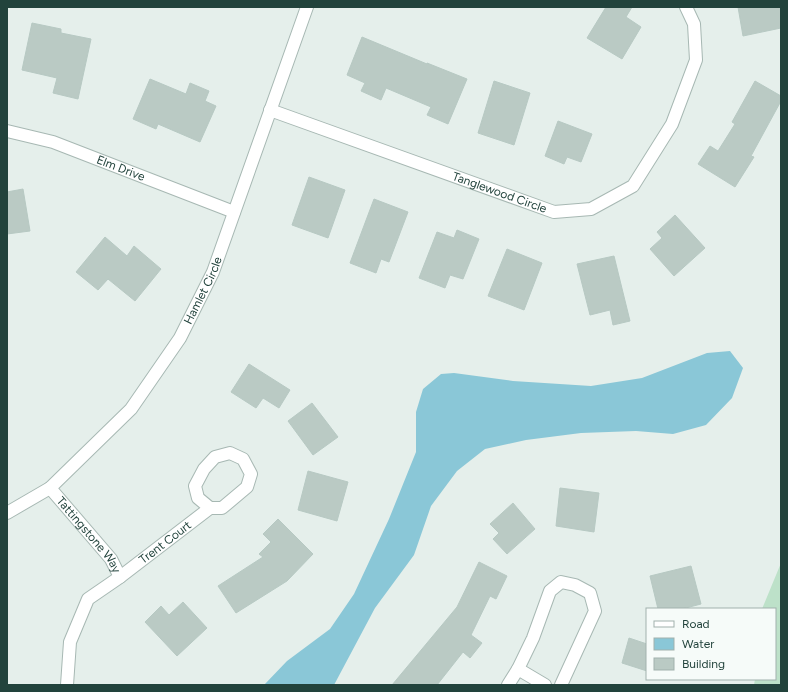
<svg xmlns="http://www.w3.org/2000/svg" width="788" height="692" font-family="Figtree,sans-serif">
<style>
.green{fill:#bde1c9}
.water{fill:#8ac7d7}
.building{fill:#bacac4;stroke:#b7c9c3}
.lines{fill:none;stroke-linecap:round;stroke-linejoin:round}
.street-casing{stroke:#a7b8b3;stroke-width:14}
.street{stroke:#fff;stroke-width:12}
.labels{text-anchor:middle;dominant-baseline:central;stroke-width:3;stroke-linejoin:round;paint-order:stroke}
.street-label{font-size:12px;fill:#22433c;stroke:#f6fbf9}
</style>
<rect width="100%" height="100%" fill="#e5efeb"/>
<path class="green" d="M781,563V685H754L755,679H775V609H762Z"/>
<path class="water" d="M730,351L743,368L732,398L706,425L673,434L636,431L581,433L526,440L485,449L457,471L431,506L414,555L375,608L334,685H264L287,661L330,629L354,594L389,519L416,452V412L423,389L441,374L454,373L513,381L591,386L642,378L707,353Z"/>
<g class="building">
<path d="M606,7H632L626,17L641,27L622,59L587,38Z"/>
<path d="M738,7H781V28L743,36Z"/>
<path d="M32,23L61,29V33L91,39L78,99L53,93L57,78L22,70Z"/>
<path d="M362,37L427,64V63L467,79L448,124L427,115L431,107L386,88L381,100L361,91L365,83L347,75Z"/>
<path d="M150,79L186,94L190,83L209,91L205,101L216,106L200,142L158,124L156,129L133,119Z"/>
<path d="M494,81L530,93L514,145L478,133Z"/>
<path d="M755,81L781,96V101L751,156L754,157L735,187L698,164L710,146L718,151L735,124L732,122Z"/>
<path d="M558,121L592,134L581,162L567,157L564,164L545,156Z"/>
<path d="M309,177L345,190L328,238L292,225Z"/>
<path d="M23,189L30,231L7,234V192Z"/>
<path d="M374,199L408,212L389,262L381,259L376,273L350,263Z"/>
<path d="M675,215L705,248L674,276L650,249L662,238L657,232Z"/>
<path d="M457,230L479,239L463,279L450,275L445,288L419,278L437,232L454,238Z"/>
<path d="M105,237L127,256L134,246L161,269L135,301L108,279L98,290L76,272Z"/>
<path d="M507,249L542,263L524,310L488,296Z"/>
<path d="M614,256L630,321L613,325L610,310L590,315L577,264Z"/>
<path d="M249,364L290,390L279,408L263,398L256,408L231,392Z"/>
<path d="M312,403L338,437L313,455L288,421Z"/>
<path d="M308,471L348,482L337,521L298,510Z"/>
<path d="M560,488L599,493L594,532L556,526Z"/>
<path d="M513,503L535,529L507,554L493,539L499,533L490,524Z"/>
<path d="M278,519L313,554L287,581L236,613L218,586L263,557L259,554L271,542L263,534Z"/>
<path d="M479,562L507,576L496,599L490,596L471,635L482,643L470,658L463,652L437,685H392L457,607Z"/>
<path d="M691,566L701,604L682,609H658L650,576Z"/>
<path d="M183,602L207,628L177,656L145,622L161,606L169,615Z"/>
<path d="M629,638L647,644V671L622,663Z"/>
</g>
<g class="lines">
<defs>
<g id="street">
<path id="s1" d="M270,110L554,212L591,209L633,186L672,124L696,60L694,24L686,7"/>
<path id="s2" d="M7,131L53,142L234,212"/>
<path d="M230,453L243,459L251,474L247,487L222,508H210L198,498L195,486L204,469L215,457Z"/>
<path id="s3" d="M50,488L111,559L120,577L88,599L70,642L67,685"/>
<path id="s4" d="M7,513L50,488L131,409L180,338L213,272L307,7"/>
<path id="s5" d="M120,577L210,508"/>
<path d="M518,669L545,685"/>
<path d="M508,685L518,669L533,638L550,591L561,582L575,585L590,593L595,611L561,685"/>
</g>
</defs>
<use href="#street" class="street-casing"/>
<use href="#street" class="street"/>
</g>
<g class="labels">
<g class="street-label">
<text stroke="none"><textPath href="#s2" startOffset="120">Elm Drive</textPath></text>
<text stroke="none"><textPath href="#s1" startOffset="244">Tanglewood Circle</textPath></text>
<text stroke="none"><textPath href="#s4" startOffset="302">Hamlet Circle</textPath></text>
<text stroke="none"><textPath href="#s3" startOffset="61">Tattingstone Way</textPath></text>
<text stroke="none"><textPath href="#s5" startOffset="57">Trent Court</textPath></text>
</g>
</g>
<rect width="788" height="692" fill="none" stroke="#22433c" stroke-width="16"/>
<rect x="646" y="608" width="130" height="72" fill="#f6fbf9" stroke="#a1b1ad"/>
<rect x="654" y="621" width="20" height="6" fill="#ffffff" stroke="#a1b1ad"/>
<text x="682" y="628" font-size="12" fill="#22433c">Road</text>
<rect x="654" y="638" width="20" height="12" fill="#8ac7d7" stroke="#a1b1ad"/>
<text x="682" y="648" font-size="12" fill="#22433c">Water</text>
<rect x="654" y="658" width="20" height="12" fill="#bacac4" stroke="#a1b1ad"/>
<text x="682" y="668" font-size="12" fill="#22433c">Building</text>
</svg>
